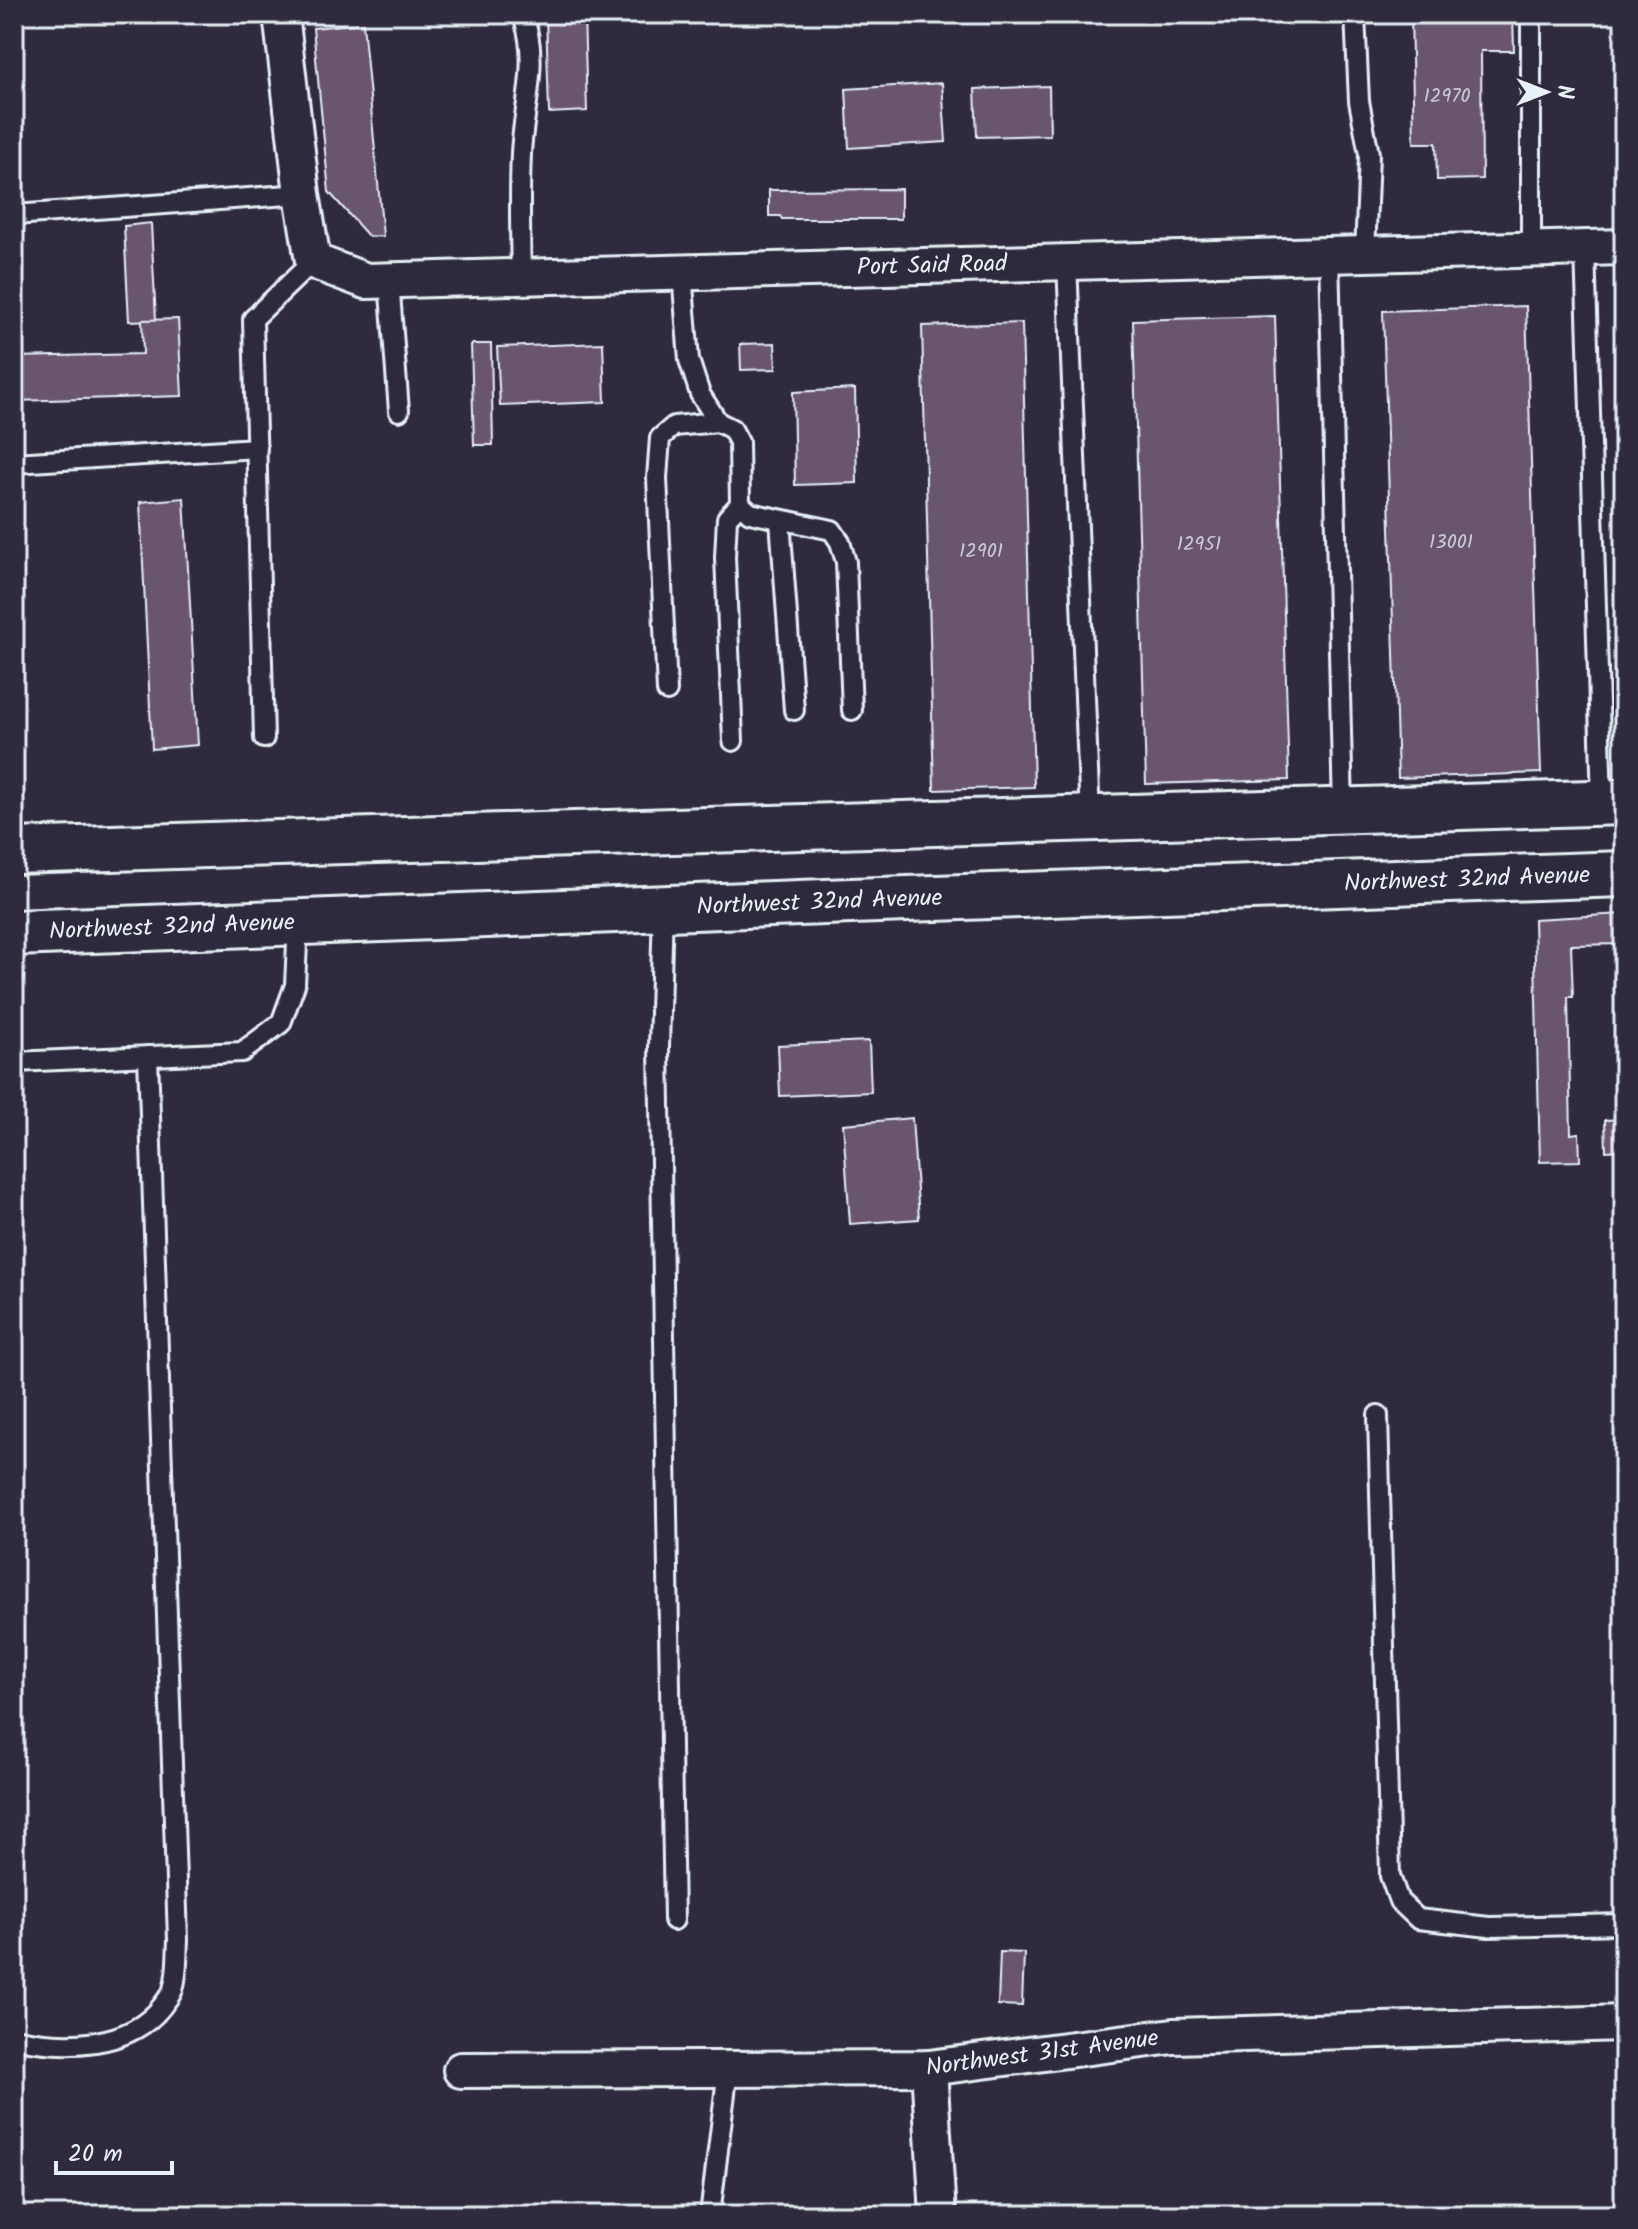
<svg xmlns="http://www.w3.org/2000/svg" width="1638" height="2229" font-family="Kalam,sans-serif">
<style>
.building{fill:#69566e;stroke:#e8f1f8;stroke-width:2}
.lines{fill:none;stroke-linecap:round;stroke-linejoin:round}
.lane-casing{stroke:#e8f1f8;stroke-width:24}
.street-casing{stroke:#e8f1f8;stroke-width:40}
.secondary-casing{stroke:#e8f1f8;stroke-width:50}
.lane{stroke:#2f2a3d;stroke-width:18}
.street{stroke:#2f2a3d;stroke-width:34}
.secondary{stroke:#2f2a3d;stroke-width:44}
.labels{text-anchor:middle;dominant-baseline:central;stroke-width:6;stroke-linejoin:round;paint-order:stroke}
.number-label{font-size:20px;fill:#c8cad6}
.street-label{font-size:24px;fill:#e8f1f8;stroke:#2f2a3d}
</style>
<rect width="100%" height="100%" fill="#2f2a3d"/>
<filter id="ink" filterUnits="userSpaceOnUse"><feTurbulence type="fractalNoise" baseFrequency=".0125" numOctaves="2"/><feDisplacementMap in="SourceGraphic" scale="16" xChannelSelector="R" yChannelSelector="G"/><feConvolveMatrix kernelMatrix="1 2 1 2 8 2 1 2 1" color-interpolation-filters="sRGB"/></filter>
<g filter="url(#ink)">
<g class="building">
<path d="M546,14H584L587,111L549,113Z"/>
<path d="M1411,14H1513L1514,51H1481L1482,179L1437,180L1436,143H1414Z"/>
<path d="M363,23L383,236L369,237L329,192L313,28Z"/>
<path d="M942,83L946,142L849,148L846,89Z"/>
<path d="M1049,86L1050,135L977,137L975,89Z"/>
<path d="M901,189V219H782L780,216H769V190Z"/>
<path d="M151,223L156,320L129,321L124,226Z"/>
<path d="M1526,306L1541,773L1398,778L1383,311Z"/>
<path d="M1275,316L1289,780L1146,784L1133,320Z"/>
<path d="M178,319L182,396L14,401V357L143,354L142,320Z"/>
<path d="M1022,323L1034,787L934,790L922,326Z"/>
<path d="M603,343L605,402L500,406L497,347Z"/>
<path d="M775,343L776,369L741,370L740,344Z"/>
<path d="M471,344H491L493,445H474Z"/>
<path d="M855,389L857,483L795,485L793,392Z"/>
<path d="M184,498L198,745L152,749L140,502Z"/>
<path d="M1624,914V944L1571,945L1573,997H1568L1571,1134L1579,1133L1580,1161L1540,1162L1534,919Z"/>
<path d="M869,1041L871,1092L780,1096L778,1045Z"/>
<path d="M1624,1057V1092L1614,1093L1613,1058Z"/>
<path d="M912,1118L919,1219L850,1224L843,1124Z"/>
<path d="M1624,1119V1150L1606,1151L1605,1120Z"/>
<path d="M1000,1952L1024,1953L1022,2006L998,2005Z"/>
<path d="M1196,2213V2215H1144V2214Z"/>
</g>
<g class="lines">
<defs>
<g id="lane">
<path d="M1355,14L1359,101L1369,154L1365,254"/>
<path d="M1531,14V250"/>
<path d="M14,215L302,194"/>
<path d="M1585,248L1602,803"/>
<path d="M1329,255L1343,810"/>
<path d="M1067,262L1090,818"/>
<path d="M682,273L689,360L700,394L718,422L732,429L739,442L740,504L750,513L832,530L840,542L846,562L852,710"/>
<path d="M521,277C520,236 519,195 521,154C523,107 541,59 522,14"/>
<path d="M389,280L399,411"/>
<path d="M14,463L257,448"/>
<path d="M780,520L794,710"/>
<path d="M667,691L657,478L660,438L674,426L718,422"/>
<path d="M264,738L253,319L313,261"/>
<path d="M733,741L725,557L727,518L740,504"/>
<path d="M663,908L659,1047L674,1920"/>
<path d="M14,1062L242,1052L281,1023L295,985L298,922"/>
<path d="M1378,1415L1390,1876L1399,1901L1418,1919L1489,1927L1624,1924"/>
<path d="M14,2038C64,2049 130,2049 163,2005C166,2000 172,1995 173,1989C178,1974 177,1955 178,1940L148,1056"/>
<path d="M710,2215L728,2069"/>
</g>
<g id="street">
<path id="s1" d="M281,14L302,194L313,261L366,281L1624,247"/>
<path d="M929,2068L938,2215"/>
<path id="s2" d="M461,2070L929,2068L1173,2036L1624,2023"/>
</g>
<g id="secondary">
<path d="M14,851L1624,802"/>
<path id="s3" d="M14,933L851,901L1624,874"/>
</g>
</defs>
<use href="#lane" class="lane-casing"/>
<use href="#street" class="street-casing"/>
<use href="#secondary" class="secondary-casing"/>
<use href="#lane" class="lane"/>
<use href="#street" class="street"/>
<use href="#secondary" class="secondary"/>
</g>
</g>
<g class="labels">
<g class="number-label">
<text x="1447" y="97">12970</text>
<text x="1451" y="543">13001</text>
<text x="1199" y="545">12951</text>
<text x="981" y="552">12901</text>
</g>
<g class="street-label">
<text stroke="none"><textPath href="#s1" startOffset="872">Port Said Road</textPath></text>
<text stroke="none"><textPath href="#s3" startOffset="1454">Northwest 32nd Avenue</textPath></text>
<text stroke="none"><textPath href="#s3" startOffset="806">Northwest 32nd Avenue</textPath></text>
<text stroke="none"><textPath href="#s3" startOffset="158">Northwest 32nd Avenue</textPath></text>
<text stroke="none"><textPath href="#s2" startOffset="582">Northwest 31st Avenue</textPath></text>
</g>
</g>
<rect width="1638" height="2229" fill="none" stroke="#2f2a3d" stroke-width="48"/>
<rect x="24" y="24" width="1590" height="2181" fill="none" stroke="#e8f1f8" stroke-width="3" filter="url(#ink)"/>
<g transform="translate(1546 92) rotate(90)" stroke="#2f2a3d" stroke-width="6" paint-order="stroke">
<path d="M0-6L14 30L0 20L-14 30Z" fill="#e8f1f8"/>
<text y="-12" font-size="22" font-weight="bold" text-anchor="middle" fill="#e8f1f8">N</text>
</g>
<path d="M56 2161v12h116v-12" fill="none" stroke="#e8f1f8" stroke-width="4"/>
<text x="68" y="2161" font-size="24" fill="#e8f1f8" stroke="#2f2a3d" stroke-width="6" paint-order="stroke">20 m</text>
</svg>
